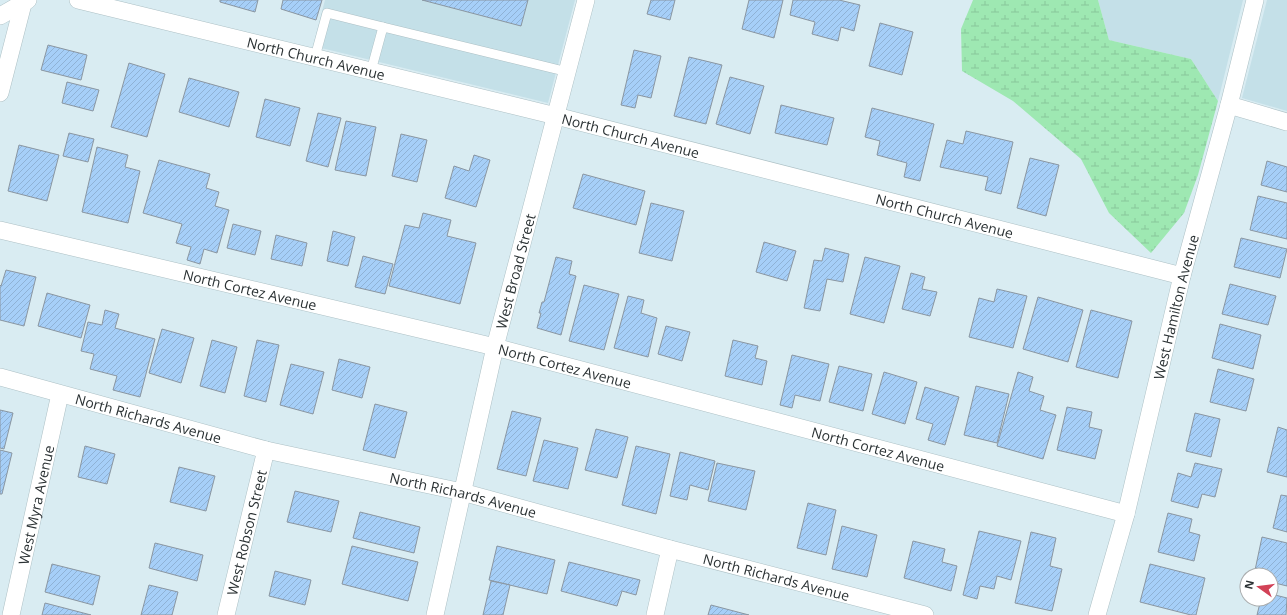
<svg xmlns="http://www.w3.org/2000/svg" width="1287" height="615" font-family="'Open Sans',sans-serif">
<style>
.built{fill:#c4e0e8}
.wetland{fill:url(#wetland-marsh)}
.building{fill:url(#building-hatch);stroke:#8a96a1}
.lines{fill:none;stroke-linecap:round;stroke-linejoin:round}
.lane-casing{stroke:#adc0c5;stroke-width:10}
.street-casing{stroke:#adc0c5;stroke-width:18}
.lane{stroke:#fff;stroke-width:9}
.street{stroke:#fff;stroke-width:17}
.labels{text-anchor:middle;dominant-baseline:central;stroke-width:3;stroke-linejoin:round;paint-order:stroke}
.street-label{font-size:14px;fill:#2b3234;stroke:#fff}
</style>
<defs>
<pattern id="wetland-marsh" width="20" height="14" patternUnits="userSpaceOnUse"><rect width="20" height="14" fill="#9ee8b2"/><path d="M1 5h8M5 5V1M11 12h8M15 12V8" fill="none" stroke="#88c79a"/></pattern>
<pattern id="building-hatch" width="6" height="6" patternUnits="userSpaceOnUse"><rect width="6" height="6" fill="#a6cff8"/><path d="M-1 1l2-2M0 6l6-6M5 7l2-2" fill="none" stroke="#8fb2d5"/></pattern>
</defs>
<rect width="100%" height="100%" fill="#d9ecf2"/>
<g class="built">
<path d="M325,0H575L548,103L313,46Z"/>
<path d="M1098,0H1243L1218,101L1191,59L1109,40Z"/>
<path d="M1267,0H1287V111L1242,98Z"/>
</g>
<path class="wetland" d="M973,0H1098L1109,40L1191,59L1218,101L1198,175L1184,213L1151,253L1109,213L1081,159L1013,101L962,71L961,29Z"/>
<g class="building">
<path d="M220,0H258L255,12L220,2Z"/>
<path d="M283,0H322L316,20L281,9Z"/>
<path d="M422,0H528L521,26Z"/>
<path d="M651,0H675L670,20L647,14Z"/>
<path d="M749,0H783L774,38L742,29Z"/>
<path d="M793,0H839L860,5L854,31L841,27L838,41L812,34L815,22L790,15Z"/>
<path d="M880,23L913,32L902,75L869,66Z"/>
<path d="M48,45L87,55L81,80L41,70Z"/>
<path d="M634,50L661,56L651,98L638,95L635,108L621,105Z"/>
<path d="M689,57L722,65L706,124L674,116Z"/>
<path d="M129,63L165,74L147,137L111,127Z"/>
<path d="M730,77L764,86L750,134L716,124Z"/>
<path d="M189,78L239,92L229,127L179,112Z"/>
<path d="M67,82L99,90L93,111L62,103Z"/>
<path d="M265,99L300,108L290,146L256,137Z"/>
<path d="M781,105L834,118L827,145L775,133Z"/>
<path d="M872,108L934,124L920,181L904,177L907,163L877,155L880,141L865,137Z"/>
<path d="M318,113L341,118L328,167L306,161Z"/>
<path d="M346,121L376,127L366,176L335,170Z"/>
<path d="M966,131L1013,142L1001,194L985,190L988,177L940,167L947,140L963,144Z"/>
<path d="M69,133L94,139L88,162L63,156Z"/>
<path d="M401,134L427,140L417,182L392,176Z"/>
<path d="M19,145L59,155L47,201L8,191Z"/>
<path d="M97,147L128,155L125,167L140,171L128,223L82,212Z"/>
<path d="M474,155L490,160L476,207L445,198L454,166L469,171Z"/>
<path d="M1030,158L1059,165L1046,216L1017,208Z"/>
<path d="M159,160L210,174L206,188L219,192L215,206L229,210L217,253L204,249L200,264L187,260L191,247L176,243L182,224L143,213Z"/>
<path d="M1267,161L1287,167V192L1261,185Z"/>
<path d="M583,174L645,191L636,225L573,208Z"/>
<path d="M1258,196L1287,203V239L1250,230Z"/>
<path d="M651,203L684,211L672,261L639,253Z"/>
<path d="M423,213L451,220L447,236L476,243L460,304L389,286L405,225L419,228Z"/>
<path d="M233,224L261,231L255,255L227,248Z"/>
<path d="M333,231L355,237L348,266L327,261Z"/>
<path d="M276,235L307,243L302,266L271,259Z"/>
<path d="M1241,238L1287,249L1280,278L1234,267Z"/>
<path d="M764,242L796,251L787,281L756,272Z"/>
<path d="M825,248L849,254L843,282L827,279L820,311L804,308L814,260L822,261Z"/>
<path d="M363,256L393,264L385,294L355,287Z"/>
<path d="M556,257L572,261L569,274L576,276L561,335L537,328L541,313H539L542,302H544Z"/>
<path d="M865,257L900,266L884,323L850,314Z"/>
<path d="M6,270L36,277L24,326L0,320V285L1,286Z"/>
<path d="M911,273L925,277L922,289L937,292L930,316L902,309Z"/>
<path d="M1230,284L1276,296L1268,325L1222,314Z"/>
<path d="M584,285L619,294L604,350L569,341Z"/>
<path d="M997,289L1027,296L1013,348L969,337L979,298L994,302Z"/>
<path d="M47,293L90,305L81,338L38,326Z"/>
<path d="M628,296L644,300L641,313L657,318L648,357L614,348Z"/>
<path d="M1038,297L1083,310L1068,362L1023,349Z"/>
<path d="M105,310L119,314L115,328L155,339L140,397L113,390L117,376L90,369L94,354L81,351L88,322L102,325Z"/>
<path d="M1091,310L1132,321L1118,378L1076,367Z"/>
<path d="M1220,324L1261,335L1253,369L1212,358Z"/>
<path d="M666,326L690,332L682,361L658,354Z"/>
<path d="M162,329L194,338L181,383L149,373Z"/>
<path d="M212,340L237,347L225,393L200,386Z"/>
<path d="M257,340L279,345L266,402L244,396Z"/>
<path d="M733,340L758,346L755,358L767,361L762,385L725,376Z"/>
<path d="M792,355L829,364L820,401L795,395L792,408L780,405Z"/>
<path d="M339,359L370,367L362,398L332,390Z"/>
<path d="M291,364L324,372L313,414L280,405Z"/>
<path d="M839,366L872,374L863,411L829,402Z"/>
<path d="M1218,369L1254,379L1246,411L1210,402Z"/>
<path d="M884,372L917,382L905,424L872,414Z"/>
<path d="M1018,372L1033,377L1029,391L1044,396L1040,410L1056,415L1043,459L997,446Z"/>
<path d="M976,386L1009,394L997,443L964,435Z"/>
<path d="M925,387L959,397L945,445L928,440L933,424L916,419Z"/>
<path d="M375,404L407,412L395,458L363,450Z"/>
<path d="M1067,407L1092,412L1089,427L1102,430L1095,459L1057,450Z"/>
<path d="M0,410L13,413L4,449L0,448Z"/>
<path d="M512,411L541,418L526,476L497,469Z"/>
<path d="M1195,413L1220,419L1211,457L1186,451Z"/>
<path d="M1278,427L1287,430V477L1267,472Z"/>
<path d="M596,429L628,437L617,478L585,470Z"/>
<path d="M544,440L578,448L568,489L533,481Z"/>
<path d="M85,446L115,454L107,484L78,477Z"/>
<path d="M636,446L670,454L656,514L622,505Z"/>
<path d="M0,450L12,453L2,494H0Z"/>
<path d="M680,452L715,461L708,490L690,485L687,500L670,496Z"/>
<path d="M717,463L755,471L746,510L708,501Z"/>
<path d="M1195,463L1222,469L1215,497L1202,494L1198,508L1171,501L1178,473L1191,477Z"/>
<path d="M179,467L215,476L206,511L170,502Z"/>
<path d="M295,491L339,501L331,532L287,522Z"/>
<path d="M1281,495L1287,496V532L1273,528Z"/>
<path d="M808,503L836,510L826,555L797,548Z"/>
<path d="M360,512L420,527L414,553L353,538Z"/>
<path d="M1168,513L1192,519L1189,532L1200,535L1194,561L1158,552Z"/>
<path d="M842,526L877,535L867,577L832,569Z"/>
<path d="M979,531L1021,541L1011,580L997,576L994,589L980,586L977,599L963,595Z"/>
<path d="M1031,532L1056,538L1050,566L1062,569L1052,611L1015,603Z"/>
<path d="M1262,537L1287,543V586L1271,582V575H1254Z"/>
<path d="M913,541L945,549L942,562L957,566L951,591L904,578Z"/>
<path d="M155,543L203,555L197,581L149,568Z"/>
<path d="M352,546L418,562L408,601L342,584Z"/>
<path d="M497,546L555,560L547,594L489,580Z"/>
<path d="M569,562L640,580L636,595L622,591L617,606L561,591Z"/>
<path d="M52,564L100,576L93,605L45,592Z"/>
<path d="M1150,564L1205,578L1196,615H1191L1140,602Z"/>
<path d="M275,571L311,580L305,605L269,596Z"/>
<path d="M491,581L510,585L503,615H483Z"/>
<path d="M149,585L178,592L172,615H141Z"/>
<path d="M1271,594L1287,598L1286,615H1257L1261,599H1271Z"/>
<path d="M45,603L91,615H42Z"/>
<path d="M711,605L749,615H708Z"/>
</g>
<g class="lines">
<defs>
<g id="lane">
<path d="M315,57L327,13L383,27"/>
<path d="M371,71L383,27L568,72"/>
</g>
<g id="street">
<path id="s1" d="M78,0L556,116L1182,276"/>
<path d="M0,16L28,0"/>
<path d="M0,93L24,0"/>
<path d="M1229,105L1287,122"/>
<path id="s2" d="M0,230L495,347L1126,514"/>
<path id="s3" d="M0,377L266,450L462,492L670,549L925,615"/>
<path id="s4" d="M11,615L60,394"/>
<path id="s5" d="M226,615L266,450"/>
<path id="s6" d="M435,615L495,347L586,0"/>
<path d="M655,615L670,549"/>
<path id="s7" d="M1097,615L1126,514L1182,276L1229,105L1255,0"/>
</g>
</defs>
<use href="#lane" class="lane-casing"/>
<use href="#street" class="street-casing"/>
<use href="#lane" class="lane"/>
<use href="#street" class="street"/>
</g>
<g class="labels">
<g class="street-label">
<text stroke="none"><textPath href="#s1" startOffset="245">North Church Avenue</textPath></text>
<text stroke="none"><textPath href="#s1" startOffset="569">North Church Avenue</textPath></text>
<text stroke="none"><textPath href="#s1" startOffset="893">North Church Avenue</textPath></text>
<text stroke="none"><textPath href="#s6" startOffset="353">West Broad Street</textPath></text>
<text stroke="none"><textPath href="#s2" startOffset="257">North Cortez Avenue</textPath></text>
<text stroke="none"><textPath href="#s7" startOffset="318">West Hamilton Avenue</textPath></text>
<text stroke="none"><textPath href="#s2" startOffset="581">North Cortez Avenue</textPath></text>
<text stroke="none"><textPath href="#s3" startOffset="154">North Richards Avenue</textPath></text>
<text stroke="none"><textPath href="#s2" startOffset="905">North Cortez Avenue</textPath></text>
<text stroke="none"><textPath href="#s3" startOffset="478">North Richards Avenue</textPath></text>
<text stroke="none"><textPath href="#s4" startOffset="113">West Myra Avenue</textPath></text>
<text stroke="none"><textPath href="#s5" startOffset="85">West Robson Street</textPath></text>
<text stroke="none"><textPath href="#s3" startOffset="802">North Richards Avenue</textPath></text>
</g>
</g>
<g transform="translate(1259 587) rotate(284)"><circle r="19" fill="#ffffff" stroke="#aaadae"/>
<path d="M0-3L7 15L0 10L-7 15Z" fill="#d24257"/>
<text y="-6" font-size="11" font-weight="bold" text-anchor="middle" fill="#2b3234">N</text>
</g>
</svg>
